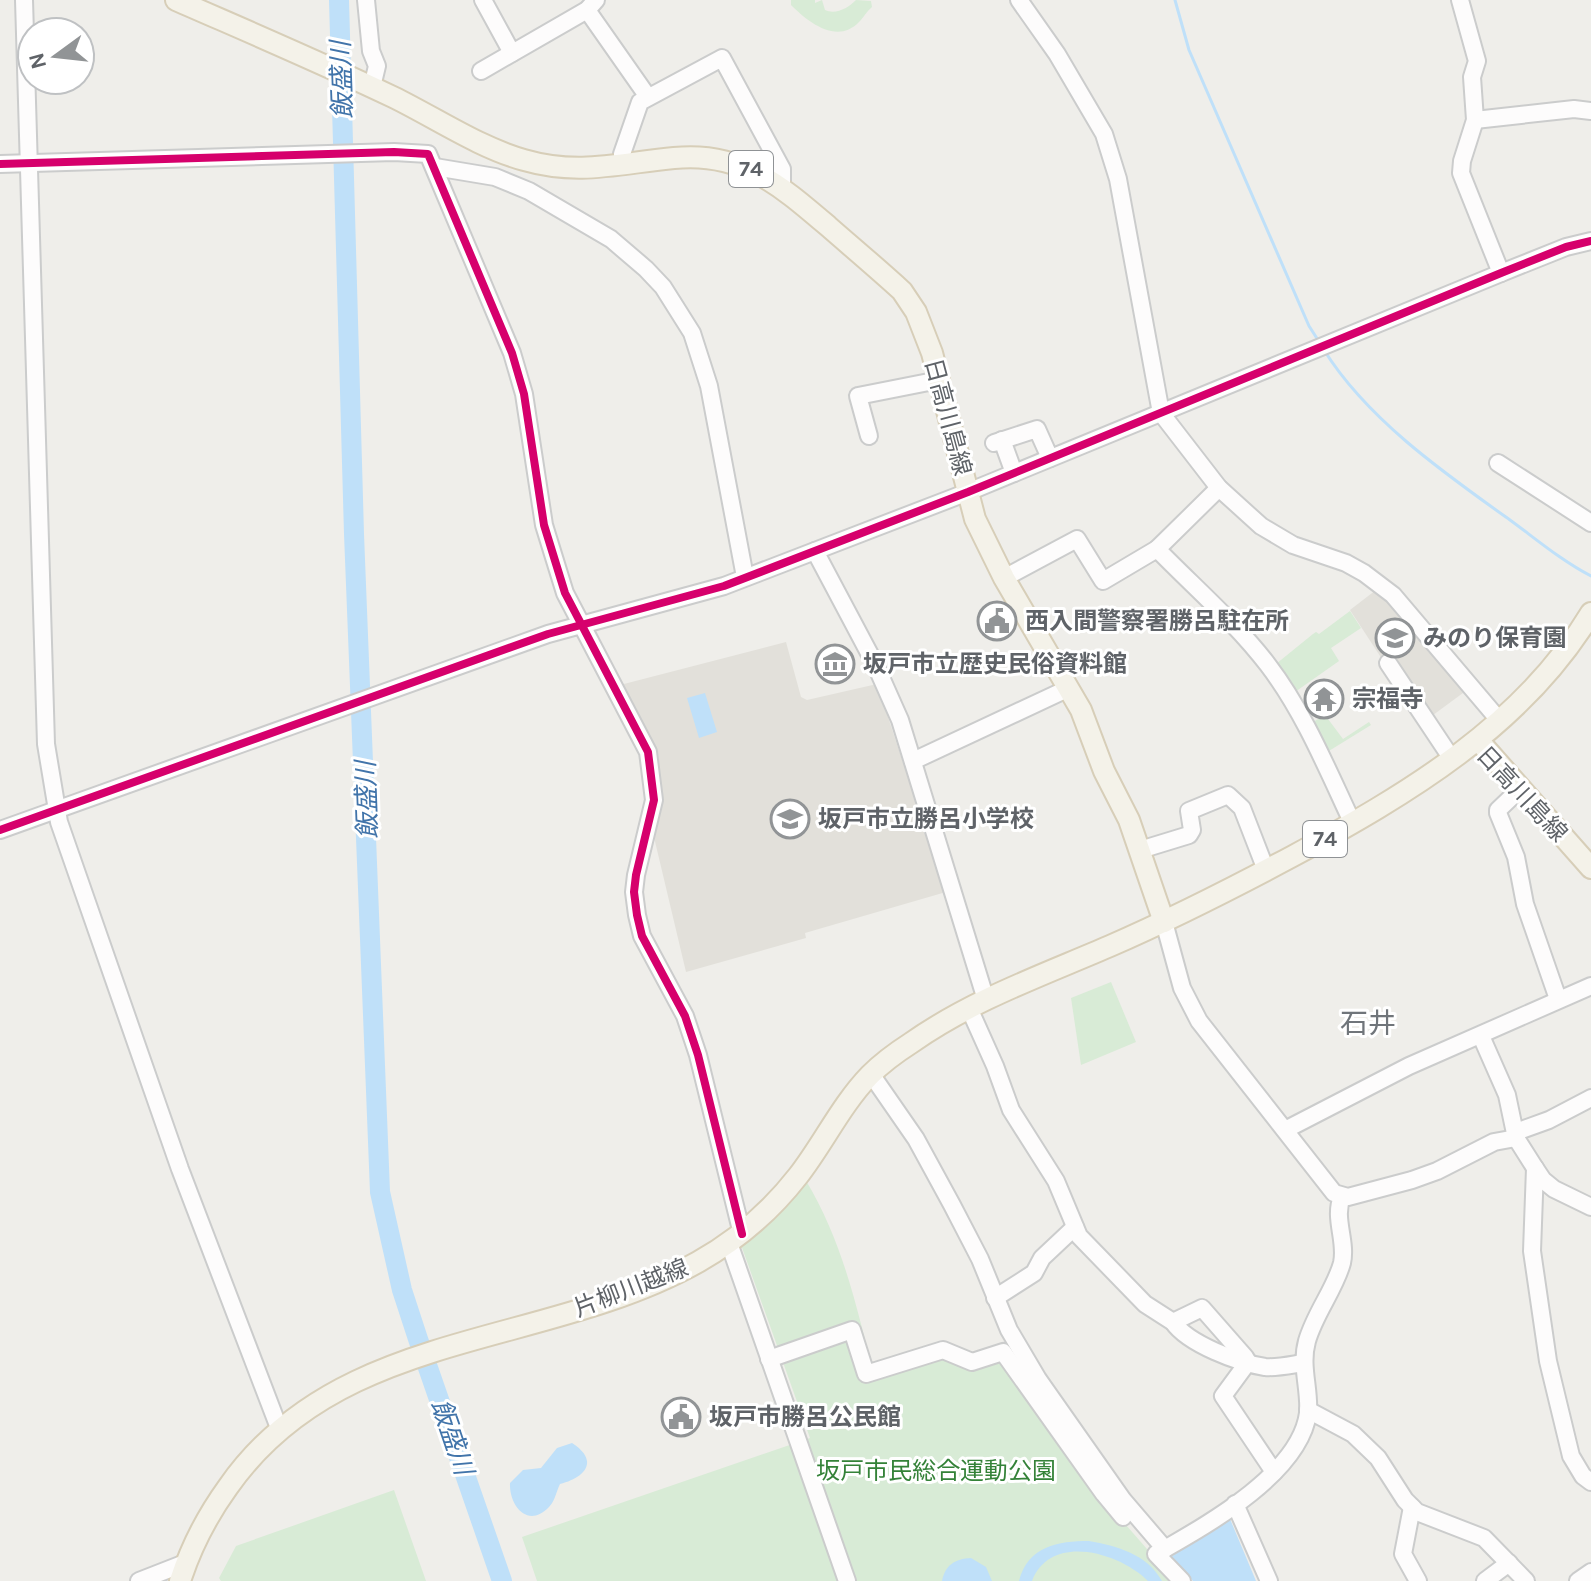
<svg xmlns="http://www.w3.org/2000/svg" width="1591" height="1581" font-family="Karla,'Noto Sans JP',sans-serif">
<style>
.education{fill:#e2e0da}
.green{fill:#d8ebd6}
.water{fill:#bfe0f9}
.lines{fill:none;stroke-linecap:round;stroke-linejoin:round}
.stream{stroke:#bfe0f9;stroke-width:3}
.river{stroke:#bfe0f9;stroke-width:20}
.minor-casing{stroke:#cbcccc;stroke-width:20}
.major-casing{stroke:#d7ceb8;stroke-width:24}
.minor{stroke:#fdfcfc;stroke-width:16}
.major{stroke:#f4f2e9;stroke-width:20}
.cycleway-casing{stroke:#fff;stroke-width:13}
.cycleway{stroke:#d6006c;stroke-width:8}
.labels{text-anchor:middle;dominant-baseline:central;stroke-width:6;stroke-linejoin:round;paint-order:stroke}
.shield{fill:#fff;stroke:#8f9295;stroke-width:2}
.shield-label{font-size:22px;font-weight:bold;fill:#5f6368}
.street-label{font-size:24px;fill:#5f6368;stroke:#fff}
.poi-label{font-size:24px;font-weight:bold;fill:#5f6368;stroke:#fff;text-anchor:start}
.park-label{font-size:24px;fill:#348238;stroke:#fff}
.water-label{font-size:26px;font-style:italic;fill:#4174aa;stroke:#fff}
.quarter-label{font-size:28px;fill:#70757a;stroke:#fff}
</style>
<rect width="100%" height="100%" fill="#efeeea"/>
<g class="education">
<path d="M1376,590L1467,690L1429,718L1384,662L1350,610Z"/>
<path d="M786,642L801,697L807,700L877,684L946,892L805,933L806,938L686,972L653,833L660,806L620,685Z"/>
</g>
<g class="green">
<path d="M791,0H815V3L822,0L825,10C836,15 848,8 856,0L871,1L872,7C866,12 864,17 859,22C837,45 808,22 791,5Z"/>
<path d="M1350,611L1361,628L1331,648L1339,661L1295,692L1276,664L1313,634L1316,632L1319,634Z"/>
<path d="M1325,715L1343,739L1369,722L1371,725L1324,754L1308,725Z"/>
<path d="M1111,982L1136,1042L1081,1065L1071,998Z"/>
<path d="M805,1179C843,1242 856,1305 874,1375L942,1352L1002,1355L1105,1501L1175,1581H537L522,1537L810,1438L740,1242Z"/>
<path d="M394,1490L426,1581H221L219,1578L236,1546Z"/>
</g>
<g class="water">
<path d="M705,693L717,732L699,738L687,698Z"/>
<path d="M572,1443C600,1461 585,1478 560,1484C556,1492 555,1501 549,1507C528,1529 509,1506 510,1483L523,1470L541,1468L557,1448Z"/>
<path d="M1226,1518L1230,1519L1256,1581H1193L1171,1557Z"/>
<path d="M1089,1541C1117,1546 1147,1554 1162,1581H1148C1120,1553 1051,1532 1032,1581H1019C1028,1546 1058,1541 1089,1541Z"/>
<path d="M971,1558L986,1567L992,1581H942C945,1565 955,1559 971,1558Z"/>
</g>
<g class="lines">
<g class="stream">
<path d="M1175,0L1189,50L1309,326L1318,340"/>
<path d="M1324,350C1367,419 1444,473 1510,520C1536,539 1562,561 1591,576"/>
</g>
<path class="river" d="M339,0L354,534L380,1192L402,1290L418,1339L502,1581"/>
<defs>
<g id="minor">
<path d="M24,0L46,744L59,822L180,1169L279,1428"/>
<path d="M366,0L371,51L377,66L372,87"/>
<path d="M483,0L512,53"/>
<path d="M1019,0L1057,54L1104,134L1118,179L1161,413L1219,488L1261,526L1293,545L1346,563L1364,573L1393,595L1499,720"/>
<path d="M1460,0L1477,61L1472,77L1475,120L1462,161L1461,173L1501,273"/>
<path d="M587,10L648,97"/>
<path d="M481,71L587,10L596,0"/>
<path d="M1475,120L1574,109L1591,111"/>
<path d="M0,164L394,152L428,154L512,353L524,394L544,525L565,593L648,752L654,800L636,875L634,892L637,915L642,936L685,1016L698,1055L742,1234"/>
<path d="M623,166L622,154L640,102L722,58L782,169V187"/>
<path d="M435,167L495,177L529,191L611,239L646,269L663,287L692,333L709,386L745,577"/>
<path d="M869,436L858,396L939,380"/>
<path d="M1002,440L1014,473"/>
<path d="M994,443L1037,429L1050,458"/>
<path d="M1498,463L1591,523"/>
<path d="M1219,488L1157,549C1194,587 1236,623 1268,665C1304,712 1328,771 1353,824"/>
<path d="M815,551L876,666L900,720L986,1000"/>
<path d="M1004,578L1077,539L1103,581L1157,549"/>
<path d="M1388,663L1452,759"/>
<path d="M913,761L1067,689"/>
<path d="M1520,789L1498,810V813L1516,857L1525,904L1558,999"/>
<path d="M0,830L548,634L724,586L968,492L1501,273L1566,247L1591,241"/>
<path d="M1140,850L1189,835L1192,830L1189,811L1228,795L1242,808L1266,870"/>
<path d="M1164,922L1182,988L1199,1021L1334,1193L1348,1197L1412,1180L1437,1171L1494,1142L1516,1138"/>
<path d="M969,1008L995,1066L1011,1110L1056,1181L1079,1236L1145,1304L1173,1322L1202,1308L1245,1357L1248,1362L1223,1396L1274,1472"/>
<path d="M1481,1036L1507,1095L1516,1138L1535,1168L1543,1180L1554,1189L1591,1207"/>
<path d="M871,1074L916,1139L952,1205L980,1259L1009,1330L1038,1379L1123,1500L1165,1549"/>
<path d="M1285,1130L1409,1066L1591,986"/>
<path d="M1516,1132L1549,1120L1591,1098"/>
<path d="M1535,1168L1532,1251L1548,1361L1571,1456L1583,1476L1591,1482"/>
<path d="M729,1243L847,1581"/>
<path d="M995,1298L1034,1273L1042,1258L1075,1227"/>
<path d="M1173,1322C1188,1344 1239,1363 1265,1367C1277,1368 1290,1365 1303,1363"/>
<path d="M769,1359L852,1330L866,1374L943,1350L972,1362L1003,1352L1104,1494L1123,1517"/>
<path d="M1308,1410L1353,1434L1378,1458L1405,1500L1417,1512L1484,1538L1526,1581"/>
<path d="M1235,1504L1269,1581"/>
<path d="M1412,1507L1403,1554L1418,1581"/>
<path d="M139,1581L185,1563"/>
<path d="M1182,1581L1156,1554C1205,1526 1300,1474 1308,1413C1310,1389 1300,1366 1307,1341C1315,1313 1335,1289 1342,1263C1347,1241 1333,1218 1342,1197"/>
<path d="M1485,1581L1509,1563"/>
<path d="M1578,1581L1591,1572"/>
</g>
<g id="major">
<path d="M176,0C249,32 322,63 393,97C436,118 478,147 524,160C579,176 620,163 674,158C742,151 781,186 829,227C853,248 878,269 902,291L916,312L932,353L975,519L1004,578L1081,710L1104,771L1129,820L1164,922"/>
<path d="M1478,740L1591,868"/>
<path d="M180,1581C191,1547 207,1516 228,1487C339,1328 543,1349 698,1262C737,1240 770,1212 798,1176C823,1144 841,1105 870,1075C882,1063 897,1052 911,1043C972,1000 1043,975 1110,946C1172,919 1233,888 1293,856C1406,795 1523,726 1591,613"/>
</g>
</defs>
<use href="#minor" class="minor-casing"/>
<use href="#major" class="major-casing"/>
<use href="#minor" class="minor"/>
<use href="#major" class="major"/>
<defs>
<g id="cycleway">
<path d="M0,164L394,152L428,154L512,353L524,394L544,525L565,593L648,752L654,800L636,875L634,892L637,915L642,936L685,1016L698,1055L742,1234"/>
<path d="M0,830L548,634L724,586L968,492L1501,273L1566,247L1591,241"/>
</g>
</defs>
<use href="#cycleway" class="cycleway-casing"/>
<use href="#cycleway" class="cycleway"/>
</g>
<defs>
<symbol id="civic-ring" viewBox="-11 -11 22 22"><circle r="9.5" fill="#fff" stroke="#919496" stroke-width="1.5"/><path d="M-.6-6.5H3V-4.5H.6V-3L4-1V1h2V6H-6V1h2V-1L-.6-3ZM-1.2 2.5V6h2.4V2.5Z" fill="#919496"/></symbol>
<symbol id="school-ring" viewBox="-11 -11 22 22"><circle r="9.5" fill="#fff" stroke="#919496" stroke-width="1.5"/><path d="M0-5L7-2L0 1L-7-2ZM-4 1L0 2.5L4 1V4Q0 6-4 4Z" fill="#919496"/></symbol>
<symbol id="museum-ring" viewBox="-11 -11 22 22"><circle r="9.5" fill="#fff" stroke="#919496" stroke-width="1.5"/><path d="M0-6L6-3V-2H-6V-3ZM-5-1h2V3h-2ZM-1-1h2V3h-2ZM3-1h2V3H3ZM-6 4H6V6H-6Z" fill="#919496"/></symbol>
<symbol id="temple-ring" viewBox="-11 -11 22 22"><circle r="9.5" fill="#fff" stroke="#919496" stroke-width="1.5"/><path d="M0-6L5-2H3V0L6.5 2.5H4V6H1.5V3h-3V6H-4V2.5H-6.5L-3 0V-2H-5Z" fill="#919496"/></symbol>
</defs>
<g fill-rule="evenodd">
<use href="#civic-ring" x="975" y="599" width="44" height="44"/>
<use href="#school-ring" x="1373" y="616" width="44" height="44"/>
<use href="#museum-ring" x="813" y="642" width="44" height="44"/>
<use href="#temple-ring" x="1302" y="677" width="44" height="44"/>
<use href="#school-ring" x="768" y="797" width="44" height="44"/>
<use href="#civic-ring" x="659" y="1395" width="44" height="44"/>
</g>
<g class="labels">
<g class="shield">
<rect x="729" y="151" width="44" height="36" rx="6"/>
<rect x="1303" y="821" width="44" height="36" rx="6"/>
</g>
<g class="shield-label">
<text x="751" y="169">74</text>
<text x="1325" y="839">74</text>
</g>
<g class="street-label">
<text transform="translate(948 417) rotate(75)">日高川島線</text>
<text transform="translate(1522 794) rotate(47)">日高川島線</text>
<text transform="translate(631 1288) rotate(-21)">片柳川越線</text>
</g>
<g class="poi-label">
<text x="1025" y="621">西入間警察署勝呂駐在所</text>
<text x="1423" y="638">みのり保育園</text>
<text x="863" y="664">坂戸市立歴史民俗資料館</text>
<text x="1352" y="699">宗福寺</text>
<text x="818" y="819">坂戸市立勝呂小学校</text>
<text x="709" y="1417">坂戸市勝呂公民館</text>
</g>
<g class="park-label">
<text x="936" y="1471">坂戸市民総合運動公園</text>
</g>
<g class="water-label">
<text transform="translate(342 80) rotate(-92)">飯盛川</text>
<text transform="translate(367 800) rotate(-92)">飯盛川</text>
<text transform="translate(452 1437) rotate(71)">飯盛川</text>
</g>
<g class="quarter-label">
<text x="1368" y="1023">石井</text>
</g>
</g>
<g transform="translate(56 56) rotate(255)"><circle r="38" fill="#ffffff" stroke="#bfc1c3" stroke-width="2"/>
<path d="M0-6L14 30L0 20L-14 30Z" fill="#919496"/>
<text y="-12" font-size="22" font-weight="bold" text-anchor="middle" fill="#5f6368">N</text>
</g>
</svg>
